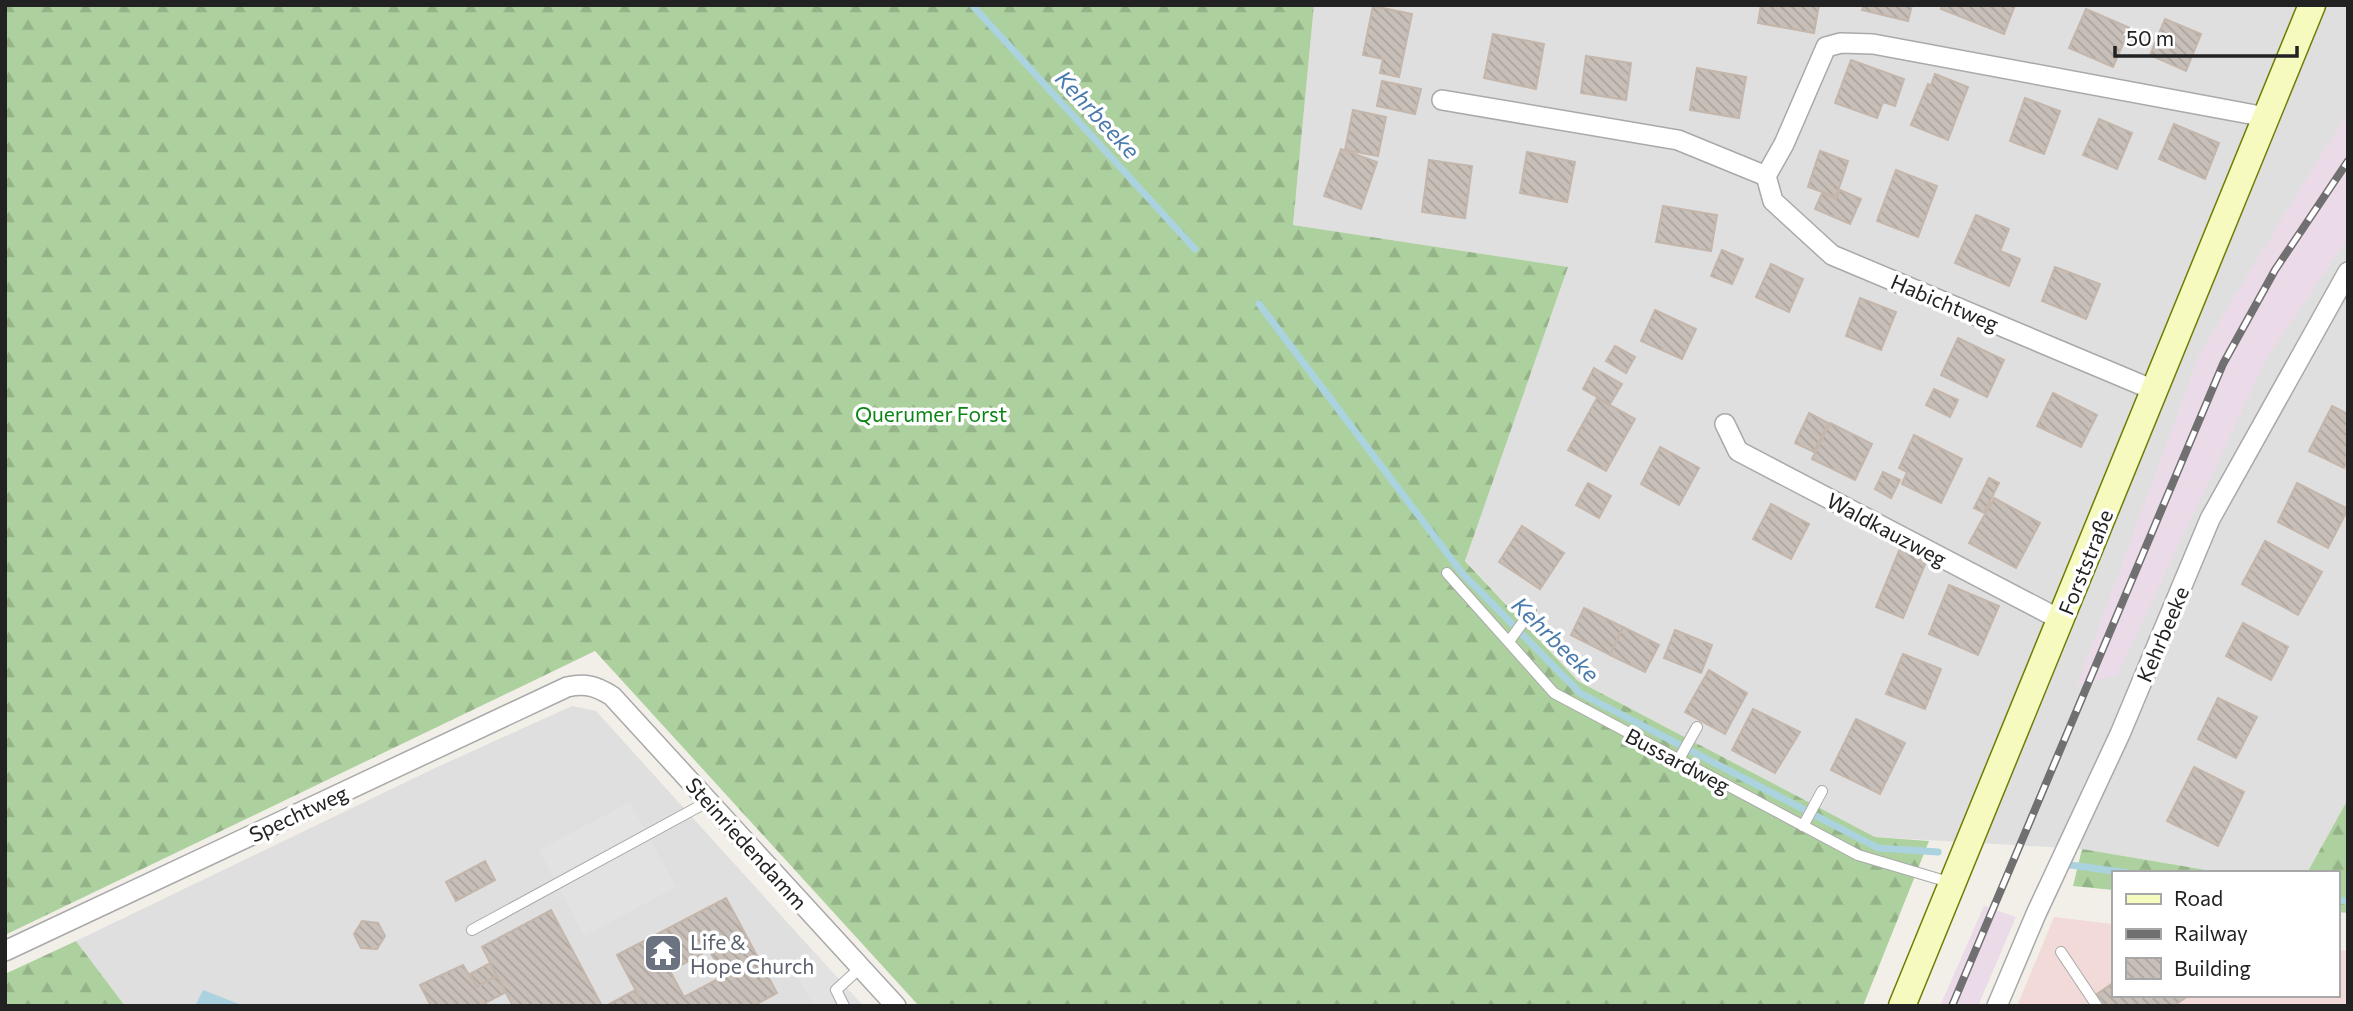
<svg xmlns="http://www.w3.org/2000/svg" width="2353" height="1011" font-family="Commissioner,sans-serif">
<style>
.residential{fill:#e0dfdf}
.commercial{fill:#f2dad9}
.industrial{fill:#ebdbe8}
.forest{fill:url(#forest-firs)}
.parking{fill:#e2e2e2}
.water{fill:#aad3df}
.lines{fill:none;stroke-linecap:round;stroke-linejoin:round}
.stream{stroke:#aad3df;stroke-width:7}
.building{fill:url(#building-back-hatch);stroke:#c4b6ab;stroke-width:2;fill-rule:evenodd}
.lane-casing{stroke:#a9a9a9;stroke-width:12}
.street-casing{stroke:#a9a9a9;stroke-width:22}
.secondary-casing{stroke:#707d05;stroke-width:29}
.lane{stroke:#fff;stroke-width:10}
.street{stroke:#fff;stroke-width:19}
.secondary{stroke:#f7fabf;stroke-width:26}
.rail-casing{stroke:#707070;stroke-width:8}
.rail{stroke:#fff;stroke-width:5;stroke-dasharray:16;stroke-linecap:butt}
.labels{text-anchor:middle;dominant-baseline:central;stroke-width:7;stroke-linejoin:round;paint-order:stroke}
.street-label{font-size:21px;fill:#222;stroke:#fff}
.park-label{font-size:21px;fill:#0c8416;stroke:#fff}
.worship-label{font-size:21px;fill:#5b616d;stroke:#fff;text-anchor:start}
.water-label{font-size:23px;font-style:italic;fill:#4a7aab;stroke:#fff}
</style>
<defs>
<pattern id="forest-firs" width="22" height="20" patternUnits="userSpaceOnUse" patternTransform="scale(1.75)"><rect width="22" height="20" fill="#add19e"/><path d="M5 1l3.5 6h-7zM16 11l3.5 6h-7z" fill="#95b388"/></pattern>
<pattern id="building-back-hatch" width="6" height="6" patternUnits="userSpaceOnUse" patternTransform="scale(1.75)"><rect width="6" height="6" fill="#c7bfb8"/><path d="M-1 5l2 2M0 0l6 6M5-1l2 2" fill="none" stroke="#aba49e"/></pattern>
</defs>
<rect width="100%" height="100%" fill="#f2efe9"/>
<g class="residential">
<path d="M1314,5H2348V799L2307,873H2224L2082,849L1875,837L1578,681L1465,560L1568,267L1293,225Z"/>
<path d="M572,706L596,711L863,1006H125L76,941L433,769Z"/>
</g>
<path class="commercial" d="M2054,917L2113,924V995H2337V950L2348,951V1006H2017Z"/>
<g class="industrial">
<path d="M2348,111V237L2268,356L2117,675L2077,686L2200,353Z"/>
<path d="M1984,906L2016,917L1978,1006H1940Z"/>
</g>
<g class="forest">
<path d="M5,5H1314L1293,225L1568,267L1465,561L1578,681L1875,837L1929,841L1863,1006H919L595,651L5,935Z"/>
<path d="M2348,799V913L2337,912V873H2307Z"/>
<path d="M2082,849L2224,873H2113V890L2073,886Z"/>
<path d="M76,941L125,1006H5V974Z"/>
</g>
<g class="parking">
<path d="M630,802L676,887L584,936L539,850Z"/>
<path d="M813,951L863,1006H814L790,964Z"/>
</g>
<path class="water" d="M203,990L244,1006H195Z"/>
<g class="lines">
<g class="stream">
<path d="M972,5L1195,249"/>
<path d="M1259,304L1462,573L1580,693L1878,848L1938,852"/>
<path d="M2063,864L2129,873"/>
<path d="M2337,900L2348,901"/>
</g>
</g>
<g class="building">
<path d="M1761,5H1819L1814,33L1758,23Z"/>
<path d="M1864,5H1912L1908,21L1862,10Z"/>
<path d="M1942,5H2015L2004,34L1941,9Z"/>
<path d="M1373,6L1412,14L1399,77L1380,73L1383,59L1363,55Z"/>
<path d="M2086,9L2130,28L2113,67L2069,48Z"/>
<path d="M2165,19L2201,34L2186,71L2150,55Z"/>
<path d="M1493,34L1544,44L1536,89L1484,78Z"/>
<path d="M1586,56L1631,63L1626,100L1581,93Z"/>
<path d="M1851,60L1904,79L1895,106L1883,102L1877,118L1835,103Z"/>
<path d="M1697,68L1746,77L1739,118L1690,110Z"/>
<path d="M1935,74L1968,87L1948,140L1911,125L1928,84L1931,85Z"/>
<path d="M1382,81L1421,89L1415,114L1377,106Z"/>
<path d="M2025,98L2060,111L2044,154L2010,141Z"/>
<path d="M1353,110L1386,117L1378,156L1345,150Z"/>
<path d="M2099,119L2132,133L2117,169L2083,155Z"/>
<path d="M2174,124L2219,143L2205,179L2159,159Z"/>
<path d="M1341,149L1377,162L1361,209L1324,196Z"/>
<path d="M1820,151L1848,161L1836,197L1808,187Z"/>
<path d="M1527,152L1575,162L1567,202L1520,193Z"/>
<path d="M1429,160L1472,166L1465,218L1422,212Z"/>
<path d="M1896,170L1937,186L1918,237L1877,221Z"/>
<path d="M1840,190L1861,199L1850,224L1815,209L1822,193L1836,199Z"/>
<path d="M1663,206L1717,215L1711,251L1656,242Z"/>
<path d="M1976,215L2009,229L2000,251L2020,259L2009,286L1955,263Z"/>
<path d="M1722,250L1743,259L1732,284L1711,276Z"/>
<path d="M1771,264L1803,279L1789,312L1756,297Z"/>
<path d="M2055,267L2100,284L2086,319L2042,301Z"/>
<path d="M1860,298L1896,312L1881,350L1846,336Z"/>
<path d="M1655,310L1696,329L1682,359L1641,341Z"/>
<path d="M1958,338L2004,360L1987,397L1941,375Z"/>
<path d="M1615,346L1635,357L1626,373L1606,361Z"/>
<path d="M1594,368L1622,384L1610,404L1583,389Z"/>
<path d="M1934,389L1958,400L1950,417L1926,405Z"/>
<path d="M2053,393L2097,415L2081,447L2037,426Z"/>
<path d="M1597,398L1635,419L1606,471L1568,450Z"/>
<path d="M2332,406L2348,414V460L2344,468L2309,451Z"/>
<path d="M1809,413L1828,423L1814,452L1795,443Z"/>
<path d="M1830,423L1872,444L1855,480L1812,459Z"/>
<path d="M1914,435L1962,459L1941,503L1902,484L1907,472L1899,468Z"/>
<path d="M1660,447L1699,468L1679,505L1641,484Z"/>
<path d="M1883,472L1900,480L1891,498L1875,489Z"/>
<path d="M1989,478L1999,483L1984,513L1974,508Z"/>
<path d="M1588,483L1611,496L1599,518L1576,505Z"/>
<path d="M2297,483L2348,509L2328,548L2278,522Z"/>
<path d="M1994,498L2040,523L2016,568L1969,543Z"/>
<path d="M1771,504L1809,524L1791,559L1753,539Z"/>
<path d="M1522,526L1564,553L1540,589L1499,562Z"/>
<path d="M2265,541L2322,572L2298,615L2242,584Z"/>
<path d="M1901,546L1928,557L1903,618L1876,607Z"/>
<path d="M1949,585L1999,606L1978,655L1929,634Z"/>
<path d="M1584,608L1623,627L1610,655L1571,635Z"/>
<path d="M2243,623L2288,647L2271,680L2226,656Z"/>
<path d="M1623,627L1659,645L1645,672L1610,655Z"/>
<path d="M1675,630L1712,645L1701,673L1664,658Z"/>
<path d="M1903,654L1941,669L1925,709L1886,694Z"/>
<path d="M1709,670L1747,693L1725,734L1685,712Z"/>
<path d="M2218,698L2257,717L2236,758L2198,739Z"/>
<path d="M1753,709L1800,732L1775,773L1732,750Z"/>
<path d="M1856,719L1905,743L1880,794L1831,770Z"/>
<path d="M2194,767L2244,792L2218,846L2167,821Z"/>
<path d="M485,861L495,880L456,901L446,882Z"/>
<path d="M726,898L777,993L753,1006H644L617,955ZM709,950L724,976L684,997L670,971Z"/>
<path d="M551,910L602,1006H513L497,976L482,947Z"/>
<path d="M362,921L378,923L385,936L377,949L361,948L354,934Z"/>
<path d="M490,963L497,976L477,987L470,974Z"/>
<path d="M463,965L477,987L497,976L506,992L485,1003L487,1006H431L420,985Z"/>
<path d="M2113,983V995H2189L2174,1006H2105L2097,994Z"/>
<path d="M635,990L644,1006H606Z"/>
</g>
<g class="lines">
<defs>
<g id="lane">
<path d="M1447,573L1554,693L1858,855L1952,883"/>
<path d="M1510,640L1531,611"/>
<path d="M1678,761L1697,727"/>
<path d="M1803,826L1822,791"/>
<path d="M472,930L709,801"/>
<path d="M2061,952L2097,1006"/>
<path d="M844,1006L836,990L861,967"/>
</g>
<g id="street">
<path d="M1442,100L1678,140L1766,176L1773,201L1832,255L2156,391"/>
<path d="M1766,176L1784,144L1826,47L1841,43L1873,44L2266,117"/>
<path d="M1725,424L1738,451L2061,620"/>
<path d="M5,951L567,687C586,683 596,686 612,696L896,1006"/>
<path d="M1997,1006L2036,914L2120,734L2210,519L2348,272"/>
</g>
<path id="secondary" d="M1902,1006L2312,5"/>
</defs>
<use href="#lane" class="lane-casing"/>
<use href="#street" class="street-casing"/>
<use href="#secondary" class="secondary-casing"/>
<use href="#lane" class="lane"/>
<use href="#street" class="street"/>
<use href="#secondary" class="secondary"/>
<defs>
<path id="rail" d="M1952,1006L2223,364L2275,270L2348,161"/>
</defs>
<use href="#rail" class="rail-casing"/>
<use href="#rail" class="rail"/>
</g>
<defs>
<symbol id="temple-square" viewBox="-11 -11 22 22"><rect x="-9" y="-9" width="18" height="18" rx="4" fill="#6b7280" stroke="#fff"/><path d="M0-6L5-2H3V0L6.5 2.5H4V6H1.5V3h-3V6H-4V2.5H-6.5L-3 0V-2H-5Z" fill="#fff"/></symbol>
</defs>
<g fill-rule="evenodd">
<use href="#temple-square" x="641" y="931" width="44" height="44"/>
</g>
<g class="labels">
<g class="street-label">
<text transform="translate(1945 302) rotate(23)">Habichtweg</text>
<text transform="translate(1887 529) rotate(28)">Waldkauzweg</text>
<text transform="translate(2085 562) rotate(-68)">Forststraße</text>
<text transform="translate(2162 634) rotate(-67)">Kehrbeeke</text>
<text transform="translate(1678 760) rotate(28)">Bussardweg</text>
<text transform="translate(298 813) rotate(-25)">Spechtweg</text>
<text transform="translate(747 843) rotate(48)">Steinriedendamm</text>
</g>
<g class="park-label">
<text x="931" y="413">Querumer Forst</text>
</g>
<g class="worship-label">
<text x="690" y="941">Life &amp;<tspan x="690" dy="24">Hope Church</tspan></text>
</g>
<g class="water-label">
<text transform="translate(1098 114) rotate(47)">Kehrbeeke</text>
<text transform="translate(1556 639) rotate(44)">Kehrbeeke</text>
</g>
</g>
<rect width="2353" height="1011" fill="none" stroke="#222222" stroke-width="14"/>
<rect x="2112" y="871" width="228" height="126" fill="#ffffff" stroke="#a7a7a7" stroke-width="2"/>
<rect x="2126" y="894" width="35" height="10" fill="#f7fabf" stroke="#a7a7a7" stroke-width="2"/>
<text x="2174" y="906" font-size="21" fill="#222222">Road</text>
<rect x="2126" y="929" width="35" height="10" fill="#707070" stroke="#a7a7a7" stroke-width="2"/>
<text x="2174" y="941" font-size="21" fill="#222222">Railway</text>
<rect x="2126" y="958" width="35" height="21" fill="url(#building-back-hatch)" stroke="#a7a7a7" stroke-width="2"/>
<text x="2174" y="976" font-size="21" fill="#222222">Building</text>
<path d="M2115 46v10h182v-10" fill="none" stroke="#222222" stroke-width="3.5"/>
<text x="2126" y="46" font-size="21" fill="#222222" stroke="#ffffff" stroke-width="5" paint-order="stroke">50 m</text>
</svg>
